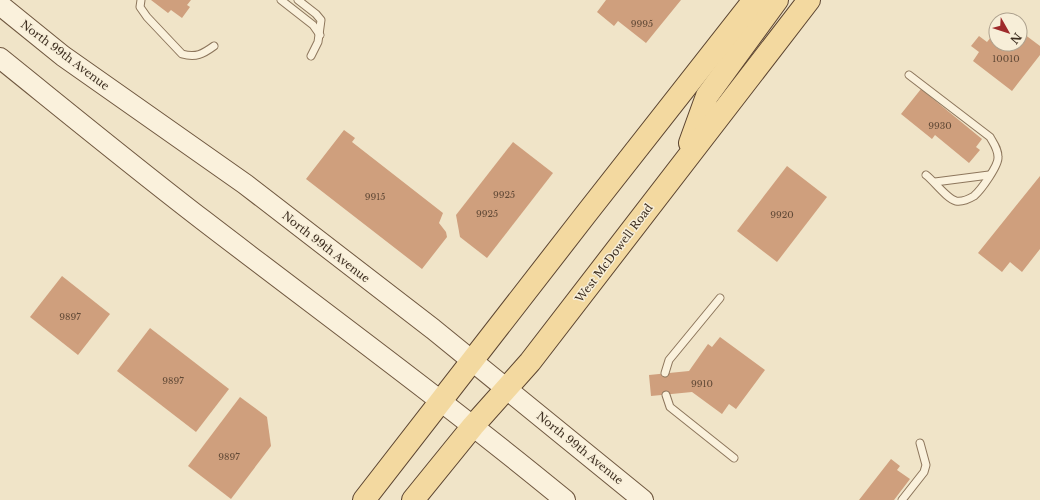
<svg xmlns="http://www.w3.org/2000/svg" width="1040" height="500" font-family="'Libre Baskerville',serif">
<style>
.building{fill:#cf9f7d}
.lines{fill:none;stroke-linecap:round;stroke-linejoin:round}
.lane-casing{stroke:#8d765c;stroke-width:9}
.secondary-casing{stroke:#6f573f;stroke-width:22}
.primary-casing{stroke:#5b4430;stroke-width:24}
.lane{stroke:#faf1dc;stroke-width:7}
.secondary{stroke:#faf1dc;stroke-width:20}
.primary{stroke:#f3d9a0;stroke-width:22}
.labels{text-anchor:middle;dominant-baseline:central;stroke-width:3;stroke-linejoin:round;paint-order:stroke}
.number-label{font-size:9px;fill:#624a37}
.street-label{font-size:11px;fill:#3d2e20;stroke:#f7eed8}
</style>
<rect width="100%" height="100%" fill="#f0e4c8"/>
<g class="building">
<path d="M151,0H191L187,5L190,7L182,18L171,10L168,13Z"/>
<path d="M606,0H681L646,43L618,21L614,26L597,12Z"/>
<path d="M996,31V44H1020V31L1040,46V55L1012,91L973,61L979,52L971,46L979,36L987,42Z"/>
<path d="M921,89L982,139L976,147L980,150L969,163L935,135L932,139L901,114Z"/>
<path d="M344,130L355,138L352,142L443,213L439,223L446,232L447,237L422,269L306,179Z"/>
<path d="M513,142L553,173L487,258L460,237L456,215Z"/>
<path d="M787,166L827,197L777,262L737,231Z"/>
<path d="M1040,176V249L1022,272L1010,262L1002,272L978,253Z"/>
<path d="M62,276L110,314L78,355L30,317Z"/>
<path d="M150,328L229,389L196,432L117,371Z"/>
<path d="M720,337L765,370L736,409L729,404L722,414L692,392L651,396L649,375L689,371L708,344L712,347Z"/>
<path d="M240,397L267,417L271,446L231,499L188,466Z"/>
<path d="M891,459L900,466L897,470L910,479L894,500H859Z"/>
</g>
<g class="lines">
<defs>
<g id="lane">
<path d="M141,0L140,7L147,17L182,54C196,58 203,54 214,46"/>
<path d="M281,0L313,25L320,35"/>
<path d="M298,0L316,14L321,20L318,42L311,56"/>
<path d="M909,75L990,137C994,144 998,149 998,157C999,165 981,190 974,196C969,199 962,202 956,201C947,199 934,181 926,175"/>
<path d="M935,182L989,175"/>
<path d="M665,373L669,360L720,298"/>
<path d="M666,395L670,407L734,458"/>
<path d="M902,500L924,472L926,465L920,443"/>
</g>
<g id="secondary">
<path d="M0,5L63,56L245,184L433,329L643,500"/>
<path d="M0,58C67,112 134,167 203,220C324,313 447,403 565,500"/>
</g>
<g id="primary">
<path d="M690,143L707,96L777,0"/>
<path d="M364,500L586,214L754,0"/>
<path d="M413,500L473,426L530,362L809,0"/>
</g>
</defs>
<use href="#lane" class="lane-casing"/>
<use href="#secondary" class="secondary-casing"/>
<use href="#primary" class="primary-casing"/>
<use href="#lane" class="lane"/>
<use href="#secondary" class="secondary"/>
<use href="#primary" class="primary"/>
</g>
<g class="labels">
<g class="number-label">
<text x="642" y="23">9995</text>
<text x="1006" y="58">10010</text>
<text x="940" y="125">9930</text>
<text x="504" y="194">9925</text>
<text x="375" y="196">9915</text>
<text x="487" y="213">9925</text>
<text x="782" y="214">9920</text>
<text x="70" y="316">9897</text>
<text x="173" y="380">9897</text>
<text x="702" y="383">9910</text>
<text x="229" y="456">9897</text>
</g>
<g class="street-label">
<text transform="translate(65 55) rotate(37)">North 99th Avenue</text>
<text transform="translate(326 247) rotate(38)">North 99th Avenue</text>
<text transform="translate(614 253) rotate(-53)">West McDowell Road</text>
<text transform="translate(580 448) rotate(39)">North 99th Avenue</text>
</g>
</g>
<g transform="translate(1008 32) rotate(129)"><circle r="19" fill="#f7eed8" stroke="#ada18e"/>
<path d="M0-3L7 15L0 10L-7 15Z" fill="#9e2a2b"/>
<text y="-6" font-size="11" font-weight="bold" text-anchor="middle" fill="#3d2e20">N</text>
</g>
</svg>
